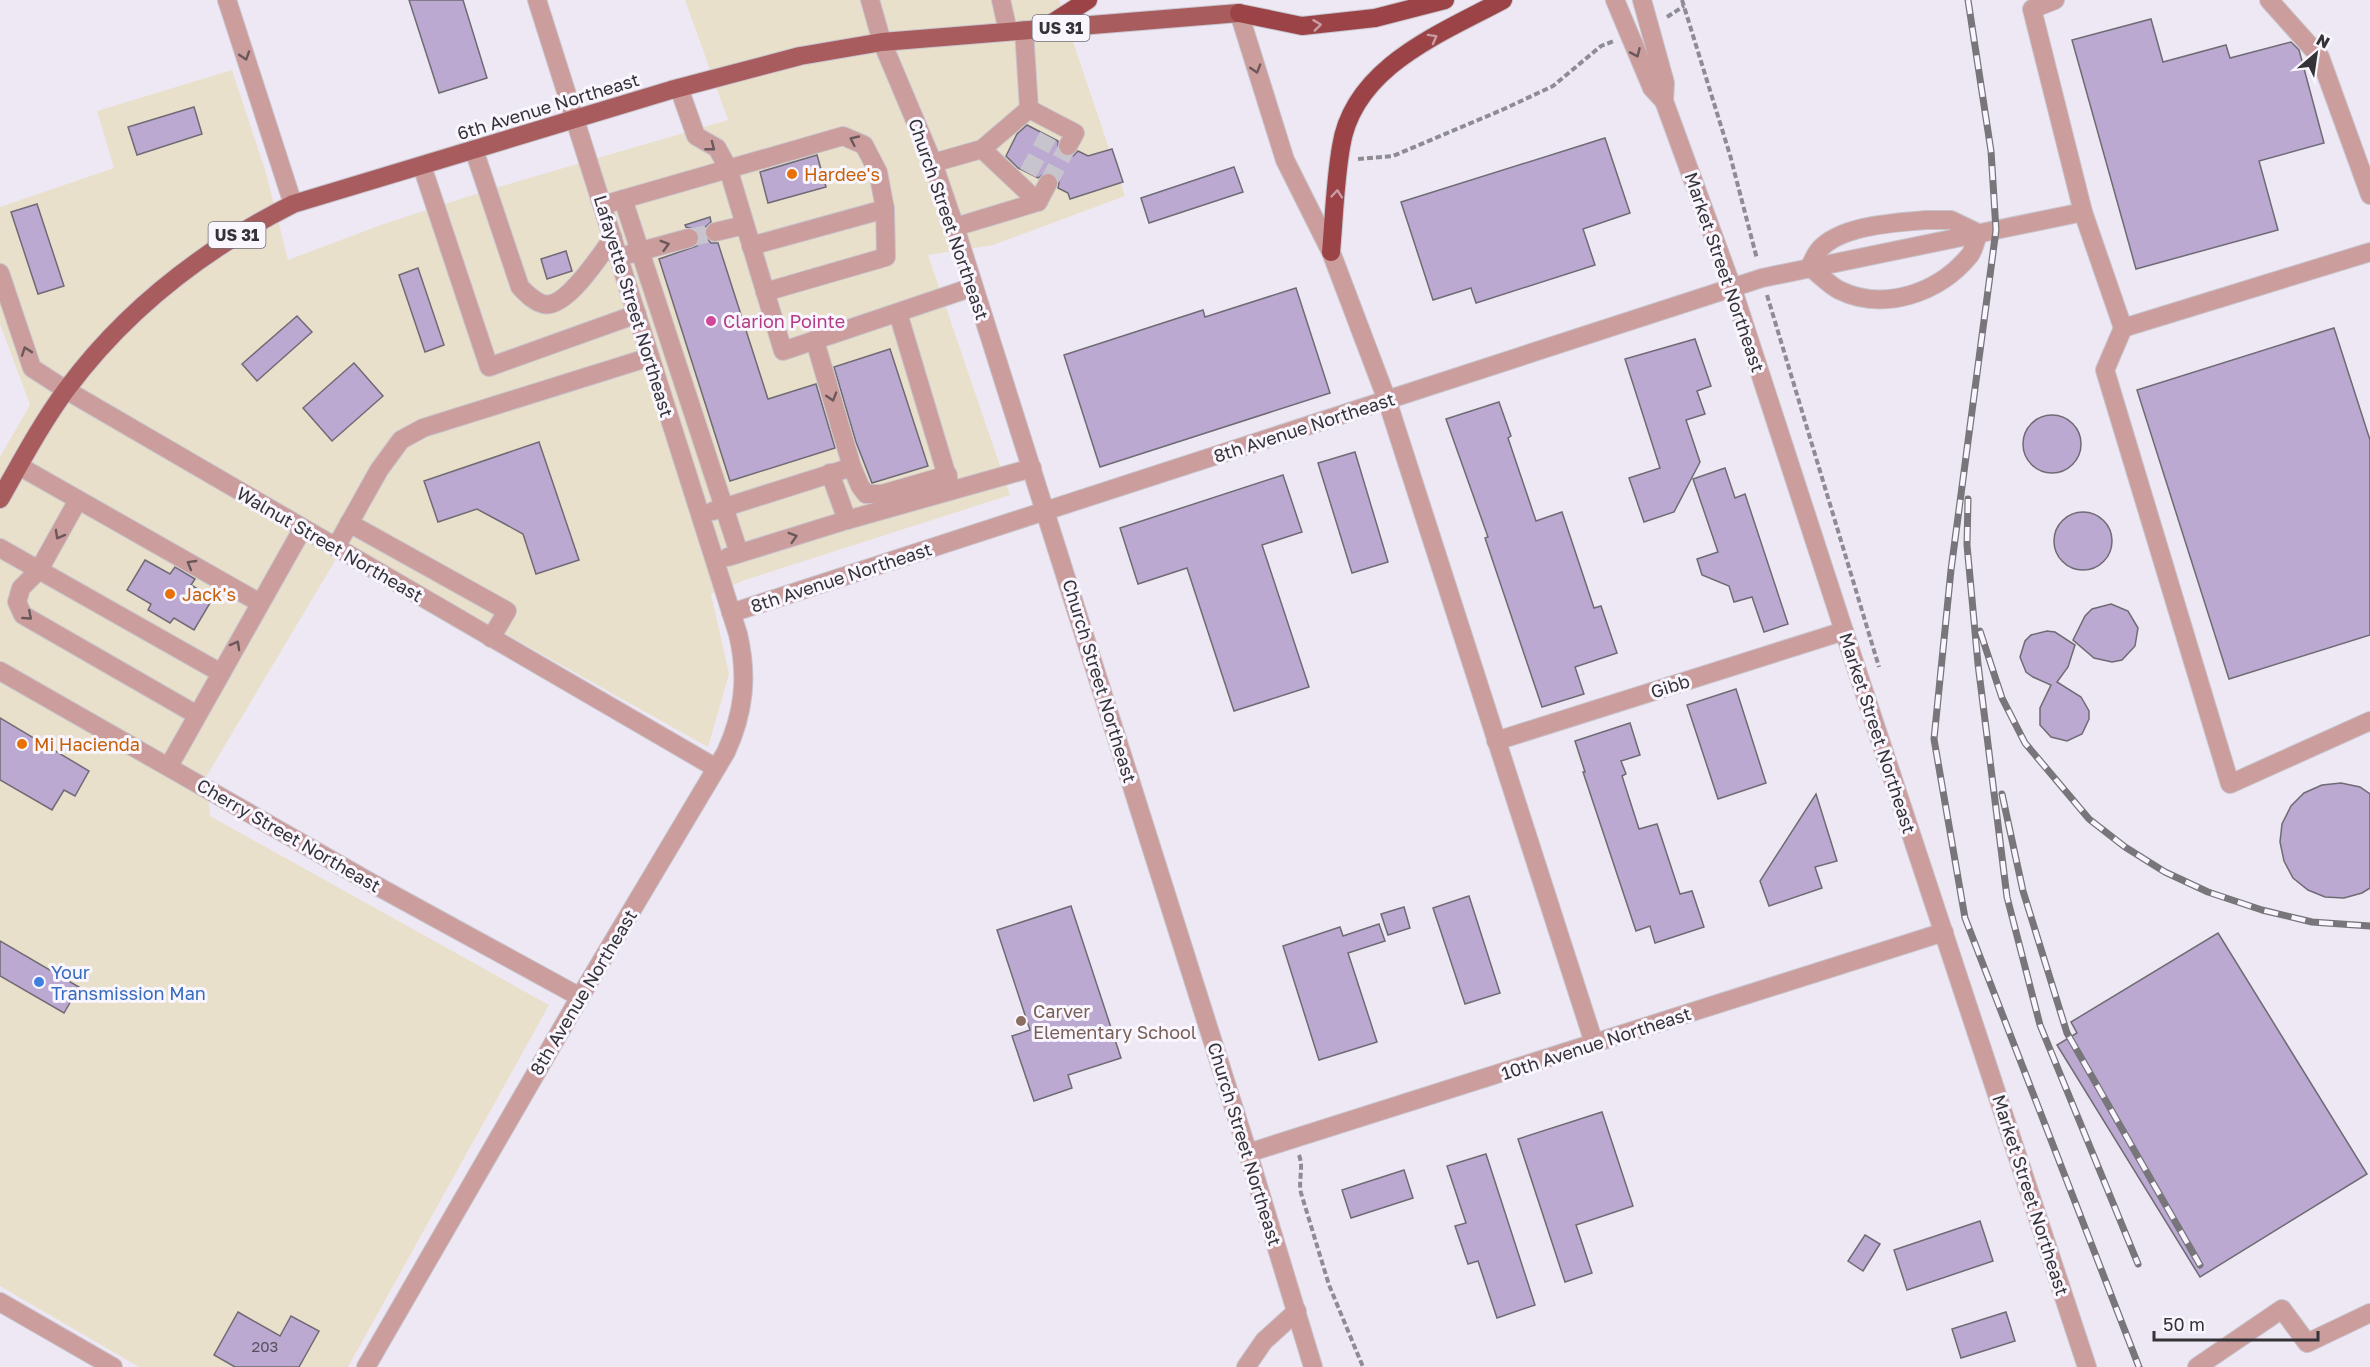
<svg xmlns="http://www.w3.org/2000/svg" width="2370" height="1367" font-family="'Golos Text',sans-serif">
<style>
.commercial{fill:#e9e0cb}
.building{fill:#bba9d1;stroke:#6f6b74;stroke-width:1.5}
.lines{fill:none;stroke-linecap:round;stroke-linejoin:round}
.minor-tunnel{stroke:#c8c4cd;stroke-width:18;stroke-dasharray:18 9;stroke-linecap:butt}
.minor-casing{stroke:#c8c4cd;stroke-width:20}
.major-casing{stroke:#c8c4cd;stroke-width:20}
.highway-casing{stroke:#c8c4cd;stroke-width:20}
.path{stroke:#8f8b93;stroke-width:4;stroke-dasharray:6 3;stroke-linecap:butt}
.minor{stroke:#cb9e9d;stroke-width:18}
.major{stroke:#a95c5d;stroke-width:18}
.highway{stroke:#9b4347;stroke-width:18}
.rail-casing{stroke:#78757b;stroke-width:7}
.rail{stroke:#faf6ff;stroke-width:4.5;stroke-dasharray:14;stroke-linecap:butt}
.oneway{stroke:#ca9ca3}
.oneway2{stroke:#6a585b}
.food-dot{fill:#e8710a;stroke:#faf6ff;stroke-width:2}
.hotel-dot{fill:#d1479c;stroke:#faf6ff;stroke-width:2}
.shop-dot{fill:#3f7fe0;stroke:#faf6ff;stroke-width:2}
.education-dot{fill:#8d6e63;stroke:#faf6ff;stroke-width:2}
.labels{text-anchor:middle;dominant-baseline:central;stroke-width:6;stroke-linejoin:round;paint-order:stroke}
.number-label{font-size:15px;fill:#56505e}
.shield{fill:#faf6ff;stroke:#706e73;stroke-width:1.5}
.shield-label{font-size:16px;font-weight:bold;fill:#353337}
.street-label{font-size:18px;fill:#353337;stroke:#faf6ff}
.food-label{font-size:18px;fill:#c56008;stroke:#faf6ff;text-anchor:start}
.hotel-label{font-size:18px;fill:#b23c85;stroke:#faf6ff;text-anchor:start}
.shop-label{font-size:18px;fill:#366cbe;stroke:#faf6ff;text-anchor:start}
.education-label{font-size:18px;fill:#785e54;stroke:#faf6ff;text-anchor:start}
</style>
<rect width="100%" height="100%" fill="#ede8f3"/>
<path class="commercial" d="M685,0H1059L1125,196L993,245L928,255L1010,495L745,580L711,594L729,674L708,747L345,544L206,777L210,816L549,1005L348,1367H139L0,1286V457L30,405L0,324V207L114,168L97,111L232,70L266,173L288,260L381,225L485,191L728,120Z"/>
<g class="building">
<path d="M409,0H463L487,78L439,93Z"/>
<path d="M2151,19L2163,62L2226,45L2230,58L2291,42L2299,50L2324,143L2259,161L2278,230L2136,269L2072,40Z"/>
<path d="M194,107L202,134L137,155L128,127Z"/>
<path d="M1027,125L1058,141V151L1063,156H1073L1078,151L1088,156L1112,149L1123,182L1070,199L1068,193L1058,188L1059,182L1054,173L1047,172L1038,178L1018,168L1006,156L1017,134Z"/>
<path d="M1605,138L1630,213L1583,229L1595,265L1476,303L1471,288L1433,300L1401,202Z"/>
<path d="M817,155L826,187L768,203L760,172Z"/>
<path d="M1234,167L1243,192L1149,223L1141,198Z"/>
<path d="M37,204L64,286L38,294L11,212Z"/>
<path d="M710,217L711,222L704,228V235L711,243H718L768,399L816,384L835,448L730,481L659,259L697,246L700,240V235L696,230L686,227L685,225Z"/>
<path d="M566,251L572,271L547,279L541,259Z"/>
<path d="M418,268L444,345L425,352L399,275Z"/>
<path d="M1296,288L1330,393L1100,467L1064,355L1203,310L1205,317Z"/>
<path d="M297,316L312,332L257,381L242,364Z"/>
<path d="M2334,328L2370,440V635L2229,679L2137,390Z"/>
<path d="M1695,339L1711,386L1697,391L1705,414L1686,420L1700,462L1674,512L1644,522L1629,478L1660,468L1625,359Z"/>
<path d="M890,349L928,466L872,483L856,442L834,367Z"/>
<path d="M354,363L383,396L332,441L303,408Z"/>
<path d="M1499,402L1511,436L1508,438L1536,521L1562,512L1594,608L1601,606L1617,653L1575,667L1584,694L1542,707L1485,538L1488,537L1446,419Z"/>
<circle cx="2052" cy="444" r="29"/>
<path d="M539,442L579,560L536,574L523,534L503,523L477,509L438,522L424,481Z"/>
<path d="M1355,452L1388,562L1352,573L1318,463Z"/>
<path d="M1725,468L1735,498L1745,494L1788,624L1764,632L1752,597L1734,602L1729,586L1702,575L1697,559L1718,552L1693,479Z"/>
<path d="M1283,475L1302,532L1262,545L1309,687L1234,711L1187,568L1138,584L1120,528Z"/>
<circle cx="2083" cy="541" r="29"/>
<path d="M145,560L170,574L175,567L195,579L191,585L213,598L194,630L174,618L170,623L148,610L151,604L127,590Z"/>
<path d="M2111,604L2128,611L2138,628L2135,646L2122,660L2112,662L2094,658L2073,640L2085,616L2092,609Z"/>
<path d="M2047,631L2055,632L2075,645L2068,667L2057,682L2081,697L2089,711V719L2082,734L2067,741L2051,737L2040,725V708L2051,685L2033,677L2026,672L2020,657L2025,641L2031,635Z"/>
<path d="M1736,689L1766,783L1718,799L1687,705Z"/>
<path d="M0,718L89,771L75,796L64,790L52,810L0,780Z"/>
<path d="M1630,723L1640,755L1621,761L1626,774L1622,776L1639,829L1657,824L1680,894L1692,891L1704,927L1655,943L1650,926L1636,931L1583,772H1585L1575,741Z"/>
<path d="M2341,783L2360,787L2370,794V888L2362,893L2344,898L2325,897L2308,890L2293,878L2284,861L2280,842L2282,824L2291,806L2304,793L2322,785Z"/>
<path d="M1816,794L1837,861L1815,867L1822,888L1769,906L1760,881Z"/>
<path d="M1469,896L1500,993L1465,1004L1433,908Z"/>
<path d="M1071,906L1121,1058L1068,1075L1072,1088L1034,1101L1012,1036L1030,1030L997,930Z"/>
<path d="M1404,907L1410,928L1388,935L1381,914Z"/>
<path d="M1379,924L1385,941L1348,953L1377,1042L1319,1060L1283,946L1340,927L1343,936Z"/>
<path d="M2218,933L2367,1174L2200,1277L2057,1045L2077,1033L2071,1022Z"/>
<path d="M0,941L79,987L64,1013L0,976Z"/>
<path d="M1602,1112L1633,1206L1576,1225L1592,1273L1565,1282L1518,1139Z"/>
<path d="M1486,1154L1535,1305L1497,1318L1478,1261L1468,1264L1455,1226L1466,1223L1447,1166Z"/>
<path d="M1404,1170L1413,1198L1351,1218L1342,1190Z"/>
<path d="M1980,1221L1993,1261L1907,1290L1894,1250Z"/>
<path d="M1865,1235L1880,1244L1863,1271L1848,1261Z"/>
<path d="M238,1312L280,1336L291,1316L319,1331L299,1367H235L214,1355Z"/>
<path d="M2006,1312L2015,1341L1961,1358L1952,1329Z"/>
</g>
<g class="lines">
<g class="minor-tunnel">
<path d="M1028,173L1048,136"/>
<path d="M1048,183L1068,146"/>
<path d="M689,238L715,232"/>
</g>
<defs>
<g id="minor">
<path d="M227,0L293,204"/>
<path d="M870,0L882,42L933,163L955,227L1248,1153L1313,1367"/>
<path d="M1001,0L1008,31"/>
<path d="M1615,0L1652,88L1664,101"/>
<path d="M1642,0L1665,83L1664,101L1732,287L1844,631L2087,1367"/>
<path d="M2055,0L2032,9L2083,212L2123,328L2370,252"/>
<path d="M2269,0L2320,57L2370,195"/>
<path d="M1239,13L1285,160L1331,252L1387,400L1594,1043"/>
<path d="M1024,30L1029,109L1075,133L1068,146"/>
<path d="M679,88L696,136L717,148L728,168L783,351L973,287"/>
<path d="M982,149L1038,202"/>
<path d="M474,150L520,287C527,294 533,301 543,304C566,310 600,255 613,238"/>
<path d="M933,163L982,149L1029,109"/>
<path d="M422,166L489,367L637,314"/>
<path d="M623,199L739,553"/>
<path d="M603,205L843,136L864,145L878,172L885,209L886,257L765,292"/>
<path d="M1925,220H1951L1978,233C1976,240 1974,249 1970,255C1939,293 1884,312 1839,290C1829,285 1819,274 1810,267C1812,262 1815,255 1819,250C1841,225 1894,223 1925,220Z"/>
<path d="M955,227L1038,202L1048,183"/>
<path d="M715,232L745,225"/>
<path d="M751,246L885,209"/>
<path d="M630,254L689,238"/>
<path d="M0,273L32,368L66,390L716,768"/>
<path d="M898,313L950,486"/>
<path d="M2123,328L2105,370L2230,784L2370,721"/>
<path d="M815,341L852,467L860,486L866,494H882L948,475"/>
<path d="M19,466L260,603"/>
<path d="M830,473L847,520"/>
<path d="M78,500L39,570L21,588L17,602L23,615L197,715"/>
<path d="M713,511L852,467"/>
<path d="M349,523L507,611L491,638"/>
<path d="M336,547L379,470L401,440L423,428L650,357"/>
<path d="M0,548L221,673"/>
<path d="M728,557L847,520L1032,468"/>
<path d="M731,613L1762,278L2083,212"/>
<path d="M0,671L368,881L580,997"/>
<path d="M1496,741L1844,631"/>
<path d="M169,766L303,528"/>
<path d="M1248,1153L1944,932"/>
<path d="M0,1302L113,1367"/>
<path d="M366,1367L580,997L726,752C744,713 748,676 738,634L537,0"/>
<path d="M1246,1367L1264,1341L1297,1311"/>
<path d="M2197,1367L2282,1309L2307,1343L2370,1313"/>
</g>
<path id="major" d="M0,499C21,462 41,424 66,390C126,309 204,249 293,204L671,90L800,56L882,42L1239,13"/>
<g id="highway">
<path d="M1239,13L1302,26L1375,18L1445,0"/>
<path d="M1041,30L1088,0"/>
<path d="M1331,252C1334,218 1335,182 1341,147C1353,67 1440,34 1503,0"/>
</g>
</defs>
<use href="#minor" class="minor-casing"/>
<use href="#major" class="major-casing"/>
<use href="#highway" class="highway-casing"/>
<g class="path">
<path d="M1682,0L1730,155L1757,259"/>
<path d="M1667,17L1684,6"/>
<path d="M1358,159L1393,156L1504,109L1553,86L1601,46L1614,41"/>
<path d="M1767,295L1879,667"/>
<path d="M1299,1155C1304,1168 1298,1180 1301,1193L1329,1285L1363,1367"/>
</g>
<use href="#minor" class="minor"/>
<use href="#major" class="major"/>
<use href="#highway" class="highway"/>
<defs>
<g id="rail">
<path d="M1968,0L1991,151L1996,230L1951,570L1934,739L1965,918L2139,1367"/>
<path d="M1968,499L1967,545L1978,664L2007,897L2040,1025L2138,1264"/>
<path d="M1980,631L2002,698L2025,743L2089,819L2125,847L2165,872L2208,892L2262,910L2312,922L2370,926"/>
<path d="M2002,794L2023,891L2067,1033L2200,1265"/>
</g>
</defs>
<use href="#rail" class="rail-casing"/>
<use href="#rail" class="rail"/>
</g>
<defs><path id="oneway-chevron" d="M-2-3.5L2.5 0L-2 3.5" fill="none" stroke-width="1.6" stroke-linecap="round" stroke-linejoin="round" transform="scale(1.5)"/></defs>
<g class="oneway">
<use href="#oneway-chevron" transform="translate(1317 25) rotate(-7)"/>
<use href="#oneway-chevron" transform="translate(1433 38) rotate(-29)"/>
<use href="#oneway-chevron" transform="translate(1337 194) rotate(-85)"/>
</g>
<g class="oneway2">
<use href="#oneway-chevron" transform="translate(1636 53) rotate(66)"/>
<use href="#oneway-chevron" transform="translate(245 56) rotate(72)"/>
<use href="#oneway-chevron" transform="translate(1256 69) rotate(73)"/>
<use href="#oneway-chevron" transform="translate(854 140) rotate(-155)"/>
<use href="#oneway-chevron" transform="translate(711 147) rotate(38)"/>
<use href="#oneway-chevron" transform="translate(665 245) rotate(-16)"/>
<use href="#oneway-chevron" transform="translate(26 351) rotate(-109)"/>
<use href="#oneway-chevron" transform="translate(832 397) rotate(73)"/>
<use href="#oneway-chevron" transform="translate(59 535) rotate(119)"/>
<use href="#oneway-chevron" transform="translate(793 537) rotate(-17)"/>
<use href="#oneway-chevron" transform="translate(191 564) rotate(-150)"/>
<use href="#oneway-chevron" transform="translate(28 616) rotate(41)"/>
<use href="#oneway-chevron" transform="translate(236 645) rotate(-61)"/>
</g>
<g class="food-dot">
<circle cx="792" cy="174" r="6"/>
<circle cx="170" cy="594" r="6"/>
<circle cx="22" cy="744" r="6"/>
</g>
<circle class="hotel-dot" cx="711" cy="321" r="6"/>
<circle class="shop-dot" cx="39" cy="982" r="6"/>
<circle class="education-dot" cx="1021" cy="1021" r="6"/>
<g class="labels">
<g class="number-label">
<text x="265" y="1346">203</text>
</g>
<g class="shield">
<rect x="1032.5" y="15" width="57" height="26" rx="4.5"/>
<rect x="208.5" y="222" width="57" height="26" rx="4.5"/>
</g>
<g class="shield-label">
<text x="1061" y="28">US 31</text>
<text x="237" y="235">US 31</text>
</g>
<g class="street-label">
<text transform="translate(548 106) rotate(-17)">6th Avenue Northeast</text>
<text transform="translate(949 219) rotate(71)">Church Street Northeast</text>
<text transform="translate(1725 272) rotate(71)">Market Street Northeast</text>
<text transform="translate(634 306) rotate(73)">Lafayette Street Northeast</text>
<text transform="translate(1304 427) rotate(-18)">8th Avenue Northeast</text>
<text transform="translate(330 544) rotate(30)">Walnut Street Northeast</text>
<text transform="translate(841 577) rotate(-18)">8th Avenue Northeast</text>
<text transform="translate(1100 681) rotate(73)">Church Street Northeast</text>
<text transform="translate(1670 686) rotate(-18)">Gibb</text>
<text transform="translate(1878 733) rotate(72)">Market Street Northeast</text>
<text transform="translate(289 835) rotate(30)">Cherry Street Northeast</text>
<text transform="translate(583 992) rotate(-59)">8th Avenue Northeast</text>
<text transform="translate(1596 1043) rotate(-18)">10th Avenue Northeast</text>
<text transform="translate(1245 1144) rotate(73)">Church Street Northeast</text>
<text transform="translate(2031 1195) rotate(72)">Market Street Northeast</text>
</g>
<g class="food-label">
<text x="804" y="174">Hardee's</text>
<text x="182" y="594">Jack's</text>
<text x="34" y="744">Mi Hacienda</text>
</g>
<g class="hotel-label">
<text x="723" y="321">Clarion Pointe</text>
</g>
<g class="shop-label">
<text x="51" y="972">Your<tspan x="51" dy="21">Transmission Man</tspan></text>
</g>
<g class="education-label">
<text x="1033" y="1011">Carver<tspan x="1033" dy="21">Elementary School</tspan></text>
</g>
</g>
<g transform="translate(2316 54) rotate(29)" stroke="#faf6ff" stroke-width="4.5" paint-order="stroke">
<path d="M0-4.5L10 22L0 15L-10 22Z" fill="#353337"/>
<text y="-9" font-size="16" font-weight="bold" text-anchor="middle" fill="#353337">N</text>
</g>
<path d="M2154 1331v9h164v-9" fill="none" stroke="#353337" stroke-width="3"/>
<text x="2163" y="1331" font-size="18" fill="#353337" stroke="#faf6ff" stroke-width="4.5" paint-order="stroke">50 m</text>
</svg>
